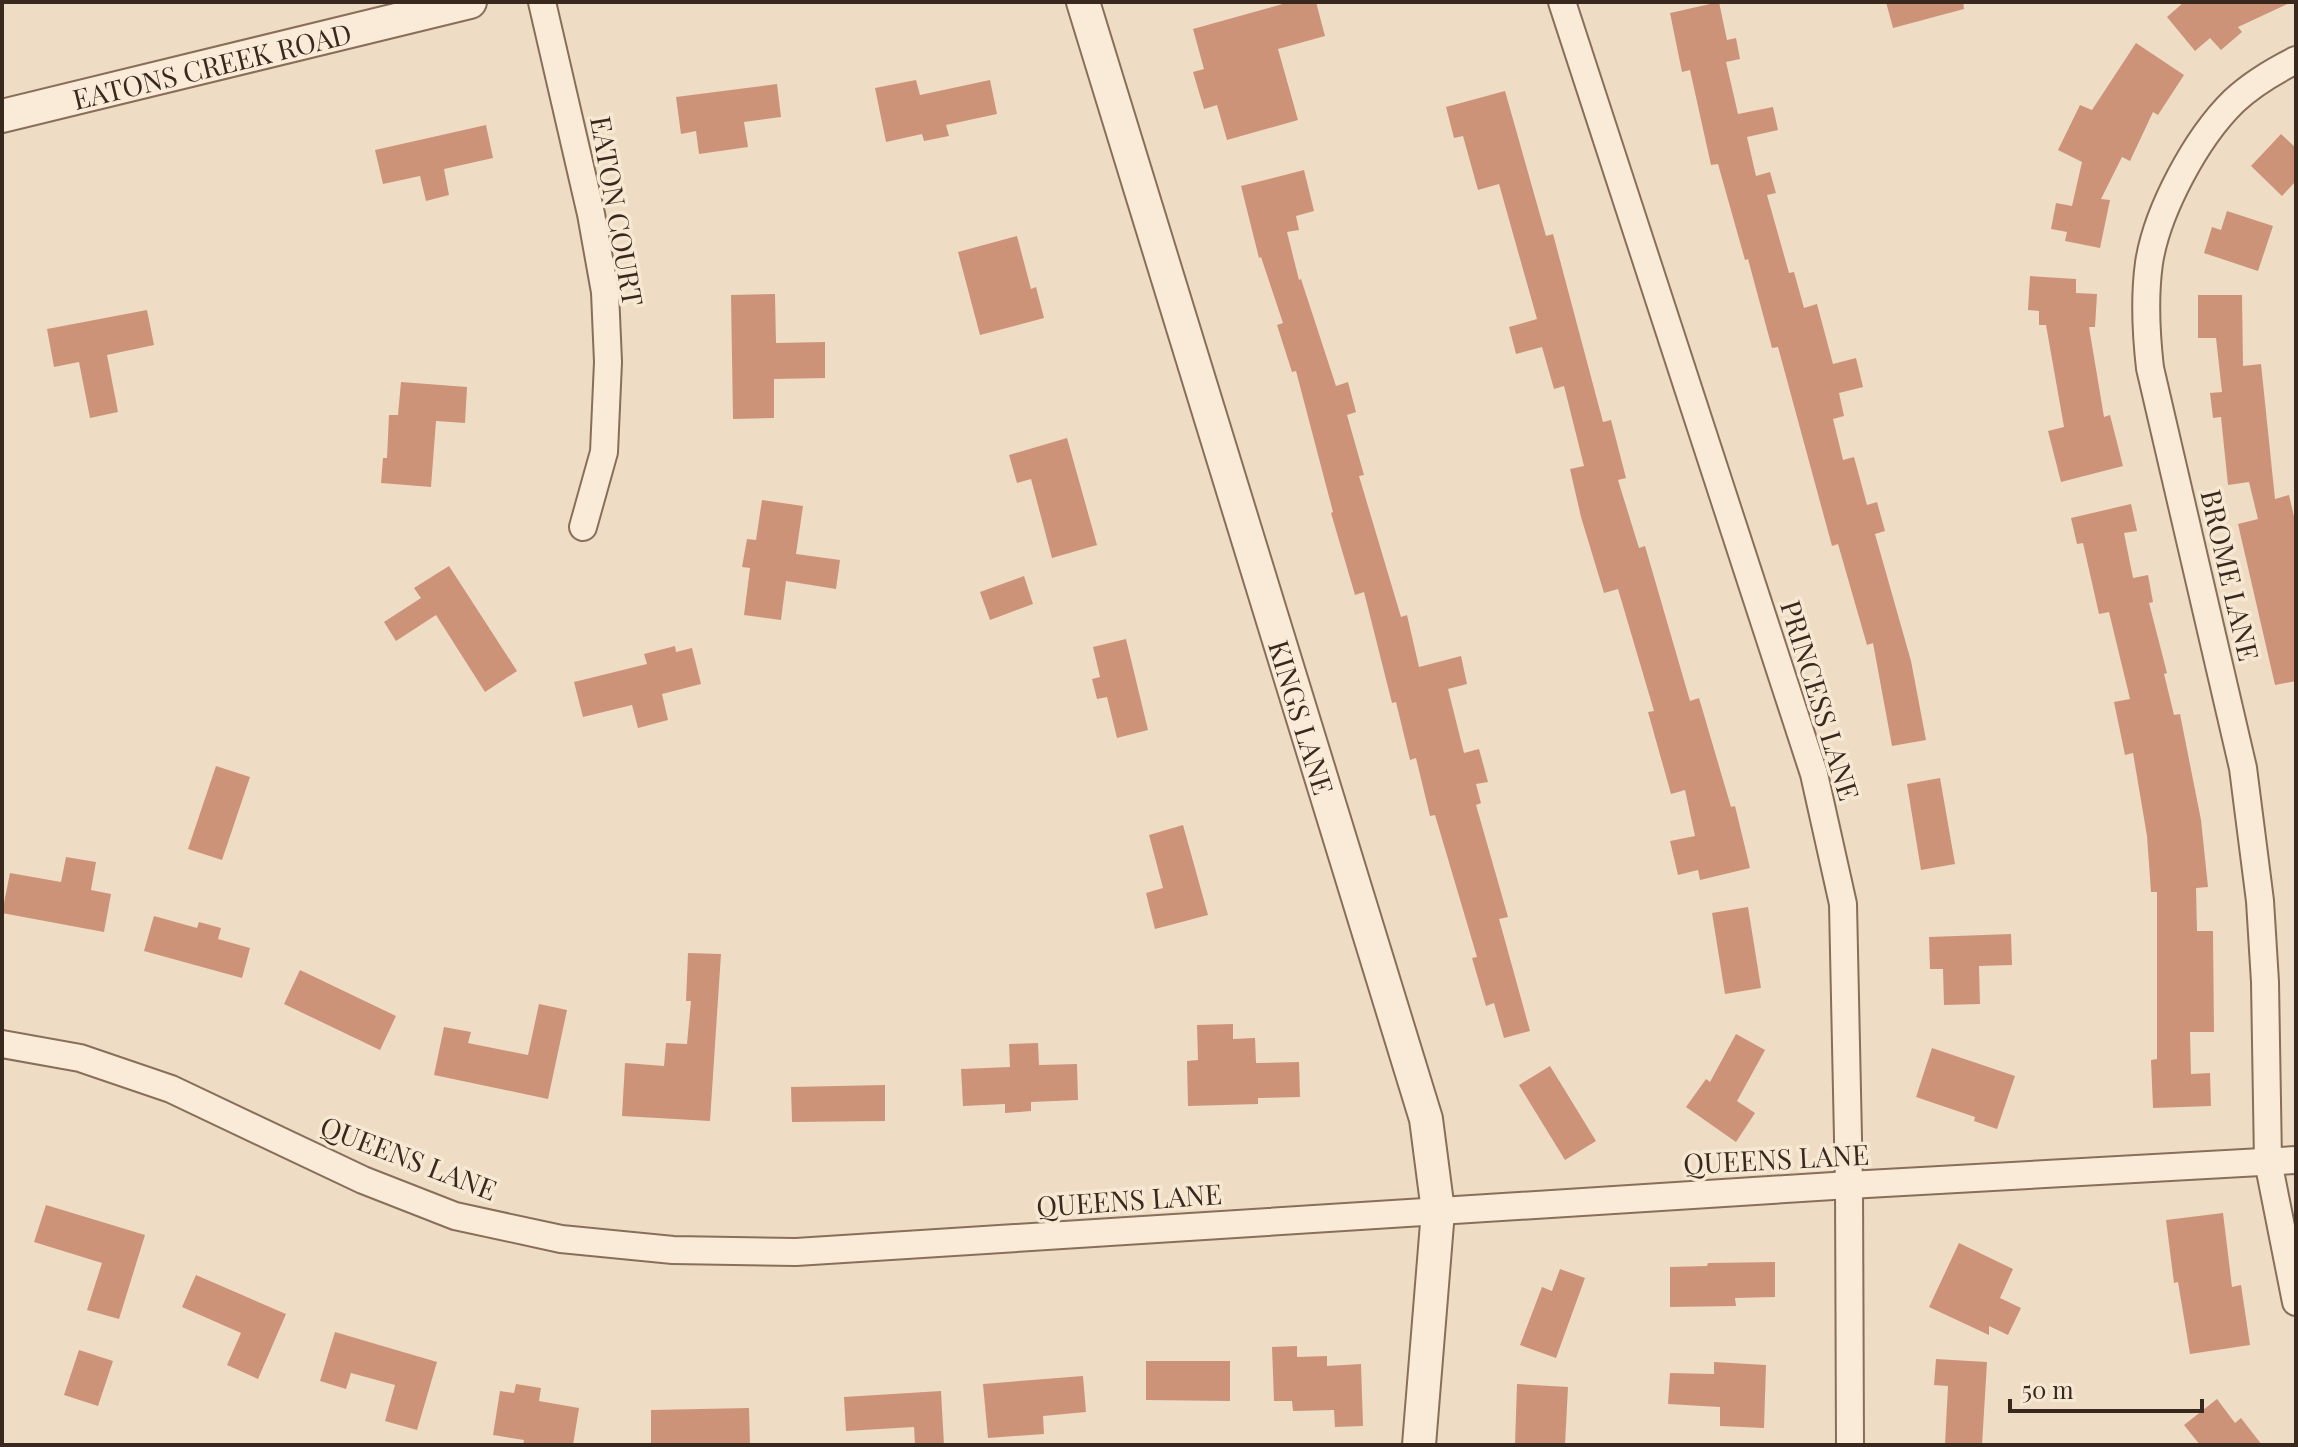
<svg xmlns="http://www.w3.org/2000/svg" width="2298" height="1447" font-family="'Playfair Display',serif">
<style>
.building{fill:#cd9379}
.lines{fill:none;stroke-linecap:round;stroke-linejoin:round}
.minor-casing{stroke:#896e5a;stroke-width:30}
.tertiary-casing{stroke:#896e5a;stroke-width:36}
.minor{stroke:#f9ebd7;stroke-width:26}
.tertiary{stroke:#f9ebd7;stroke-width:32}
.labels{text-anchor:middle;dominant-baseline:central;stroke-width:7;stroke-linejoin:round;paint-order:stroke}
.street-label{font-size:28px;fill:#39281e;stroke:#f6e8d3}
</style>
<rect width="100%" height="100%" fill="#eeddc4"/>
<g class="building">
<path d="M1290,2H1316L1325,36L1278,49L1298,120L1227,140L1217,105L1204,109L1193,72L1204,69L1193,29Z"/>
<path d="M1719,2L1727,40L1736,38L1740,59L1726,62L1738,114L1773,107L1778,130L1747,137L1756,176L1770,172L1776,193L1767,195L1789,273L1794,272L1804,308L1817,304L1833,364L1856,358L1863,387L1839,393L1844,416L1833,419L1843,460L1854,457L1867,505L1877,502L1885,531L1875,534L1911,661L1926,740L1892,746L1873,643L1867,645L1838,544L1832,546L1778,347L1772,348L1748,259L1745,260L1718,164L1711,165L1690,70L1682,72L1670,13Z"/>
<path d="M1886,2H1963L1964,9L1893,28Z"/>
<path d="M2184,2H2292L2238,27L2242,32L2221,50L2210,38L2195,51L2167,17Z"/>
<path d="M2136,43L2184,75L2158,115L2153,112L2130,161L2122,157L2101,199L2110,200L2100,248L2065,241L2067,232L2051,229L2056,203L2072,206L2082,162L2058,150L2080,105L2092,110Z"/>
<path d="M916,80L920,95L990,80L997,114L946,125L949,136L924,141L922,134L886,142L875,88Z"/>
<path d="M777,84L781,117L744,122L748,147L699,154L696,131L681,134L676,97Z"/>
<path d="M1505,91L1546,236L1553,234L1603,422L1611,420L1626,478L1618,480L1639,548L1645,546L1690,701L1699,698L1731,807L1735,806L1750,868L1700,880L1698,870L1678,875L1670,841L1695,836L1685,790L1671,794L1648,712L1654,711L1618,589L1604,593L1581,517L1570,469L1584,466L1564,386L1554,389L1542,347L1516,354L1509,327L1537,319L1499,184L1478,190L1463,136L1454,138L1446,107Z"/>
<path d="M486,125L493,158L444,169L449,195L426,201L420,176L383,184L375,150Z"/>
<path d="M2281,134L2296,148V181L2282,196L2251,166Z"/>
<path d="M1304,170L1314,211L1296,216L1299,230L1287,232L1299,280L1301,279L1336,386L1348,382L1356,412L1347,415L1364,475L1359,476L1401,617L1407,615L1419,667L1461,656L1467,684L1448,689L1464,753L1479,749L1488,782L1476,784L1481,803L1476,805L1508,917L1499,919L1530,1031L1504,1038L1494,1003L1486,1006L1472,958L1477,957L1435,815L1430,816L1416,758L1410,760L1396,702L1392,703L1364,592L1355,595L1331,513L1333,512L1296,371L1292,372L1277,325L1283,323L1261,257L1259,258L1241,186Z"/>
<path d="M2227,211L2273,226L2258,271L2204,253L2212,227L2221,230Z"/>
<path d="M1017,236L1031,289L1036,287L1044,318L980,335L958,252Z"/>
<path d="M2030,276L2076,279V293L2097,294L2095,327H2089L2104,417L2110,415L2123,466L2061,482L2048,431L2064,427L2046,325H2039V311L2028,310Z"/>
<path d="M775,294L776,343L825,342V378L774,379V418L733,419L731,295Z"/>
<path d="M2198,295H2242L2243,366L2261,364L2275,499L2289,495L2296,525V681L2275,685L2238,524L2258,519L2249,482L2228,485L2221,417L2213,418L2210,393L2222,392L2216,338H2198Z"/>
<path d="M147,310L154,345L107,355L118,412L90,418L79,362L54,367L47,329Z"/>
<path d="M401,382L467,387L465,423L436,421L431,487L381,483L383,458H387L389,415H398Z"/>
<path d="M1067,438L1097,545L1052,558L1031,479L1017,483L1009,455Z"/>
<path d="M762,500L803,506L796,554L840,560L836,589L786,581L781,620L744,615L750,568L742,567L747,539L756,540Z"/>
<path d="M2131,504L2137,531L2124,533L2133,578L2148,575L2153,602L2149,603L2167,673L2164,674L2174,715L2180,714L2201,820L2208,887L2196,888L2197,931H2213L2214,1032H2190L2191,1074L2210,1073L2211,1106L2153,1108L2151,1060L2157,1059V892H2151L2147,836L2133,753L2125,755L2114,702L2130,699L2109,612L2099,614L2083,543L2077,544L2071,518Z"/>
<path d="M449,566L517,671L485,692L436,615L396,641L384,622L421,598L414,588Z"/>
<path d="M1024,576L1033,604L990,620L980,592Z"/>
<path d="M1126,639L1148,730L1117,738L1107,697L1097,699L1092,679L1100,677L1093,647Z"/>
<path d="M675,646L676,652L692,648L701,684L662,694L668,720L638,728L632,705L583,717L574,682L647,664L644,654Z"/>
<path d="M216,766L250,777L222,860L188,849Z"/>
<path d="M1940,778L1955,864L1921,870L1907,784Z"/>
<path d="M1183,825L1208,915L1155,929L1146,893L1163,888L1149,835Z"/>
<path d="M66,857L96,862L91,890L111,894L104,932L2,913L10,873L61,882Z"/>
<path d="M1748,907L1761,988L1725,994L1712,913Z"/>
<path d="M154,916L197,928L199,922L221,928L218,939L250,948L242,978L144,951Z"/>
<path d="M2011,934L2012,965L1979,966L1980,1004L1944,1005L1943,969H1930L1929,937Z"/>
<path d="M688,953L721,954L710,1121L622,1116L625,1063L664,1066L666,1043L687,1044L691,1001H686Z"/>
<path d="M300,970L396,1016L380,1050L284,1004Z"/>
<path d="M539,1004L567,1010L548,1099L434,1075L444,1027L471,1032L468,1043L528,1055Z"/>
<path d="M1233,1024V1039L1255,1038L1256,1063L1299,1062L1300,1097L1258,1098V1104L1188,1106L1187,1061L1198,1060L1197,1025Z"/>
<path d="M1736,1034L1765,1050L1737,1101L1755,1113L1736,1142L1686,1107L1706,1079L1710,1082Z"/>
<path d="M1038,1043L1039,1065L1077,1064L1078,1100L1031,1102V1111L1005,1113V1104L963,1106L961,1069L1010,1067L1009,1044Z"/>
<path d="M1932,1048L2015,1076L1997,1129L1974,1121L1975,1117L1916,1097Z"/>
<path d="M1550,1066L1596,1141L1565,1160L1519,1085Z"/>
<path d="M885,1085V1121L792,1122L791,1087Z"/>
<path d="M46,1205L145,1235L119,1319L87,1310L102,1263L34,1242Z"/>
<path d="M2223,1213L2232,1287L2241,1285L2250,1345L2190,1354L2178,1282L2174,1283L2166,1220Z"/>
<path d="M1959,1243L2013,1269L2000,1298L2021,1308L2008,1335L1989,1326V1335L1929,1307Z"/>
<path d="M1775,1262V1297L1735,1298L1736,1306L1670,1307V1267L1707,1266L1708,1263Z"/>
<path d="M1560,1269L1585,1278L1556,1358L1520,1345L1542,1287L1552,1291Z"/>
<path d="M196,1275L286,1314L258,1379L227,1365L241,1333L182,1307Z"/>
<path d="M335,1332L437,1362L417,1430L385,1421L395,1385L351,1373L346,1389L320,1381Z"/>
<path d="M1297,1346V1357L1327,1356V1366L1361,1364L1363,1426L1335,1427L1334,1410L1293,1411L1292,1401H1274L1272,1347Z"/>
<path d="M79,1350L113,1361L98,1406L64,1395Z"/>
<path d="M1936,1359L1987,1362L1982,1445H1945L1948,1386L1934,1385Z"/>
<path d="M1146,1361H1230V1401L1146,1400Z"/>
<path d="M1714,1362L1766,1365L1764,1428L1720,1426V1407L1668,1404L1670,1373L1714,1374Z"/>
<path d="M1083,1376L1086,1412L1043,1416L1044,1434L988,1438L983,1384Z"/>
<path d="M516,1384L541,1388L539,1401L579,1408L573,1445H523L524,1440L493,1435L500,1391L514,1393Z"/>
<path d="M1517,1384L1568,1387L1565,1445H1515Z"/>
<path d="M941,1391L944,1445H915L914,1427L846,1431L844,1397Z"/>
<path d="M2217,1399L2235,1423L2241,1418L2262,1445H2200L2184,1425Z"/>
<path d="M749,1408L750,1445H651V1410Z"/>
</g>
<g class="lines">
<defs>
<g id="minor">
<path d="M542,2L591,214L605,292L608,362L604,452L583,527"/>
<path d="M1562,2L1814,774L1843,904L1849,1185L1850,1445"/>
<path d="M2296,60C2276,70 2251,85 2234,101C2196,138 2157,211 2149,263C2144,299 2146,333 2150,368L2243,768L2260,901L2265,982L2268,1161L2296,1302"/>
<path d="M2,1044L80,1058L171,1089L363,1180L455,1216L561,1239L673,1250L796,1252L1849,1185L2296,1160"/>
</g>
<g id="tertiary">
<path id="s1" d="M1083,2L1426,1119L1438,1211L1419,1445"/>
<path id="s2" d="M2,116L470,2"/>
</g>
</defs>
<use href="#minor" class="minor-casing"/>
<use href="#tertiary" class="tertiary-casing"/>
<use href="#minor" class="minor"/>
<use href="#tertiary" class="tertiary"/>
</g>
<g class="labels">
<g class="street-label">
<text stroke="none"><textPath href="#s2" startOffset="216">EATONS CREEK ROAD</textPath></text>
<text transform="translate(618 211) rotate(80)">EATON COURT</text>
<text transform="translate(2231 575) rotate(77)">BROME LANE</text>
<text transform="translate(1821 700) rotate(73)">PRINCESS LANE</text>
<text stroke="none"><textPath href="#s1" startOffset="748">KINGS LANE</textPath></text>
<text transform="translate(409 1157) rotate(21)">QUEENS LANE</text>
<text transform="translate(1776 1158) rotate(-3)">QUEENS LANE</text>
<text transform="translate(1129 1199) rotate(-4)">QUEENS LANE</text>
</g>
</g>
<rect width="2298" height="1447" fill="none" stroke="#39281e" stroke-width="8"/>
<path d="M2010 1399v12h192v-12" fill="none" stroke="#39281e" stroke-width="4"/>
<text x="2022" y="1399" font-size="24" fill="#39281e" stroke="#f6e8d3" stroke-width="6" paint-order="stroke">50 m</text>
</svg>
